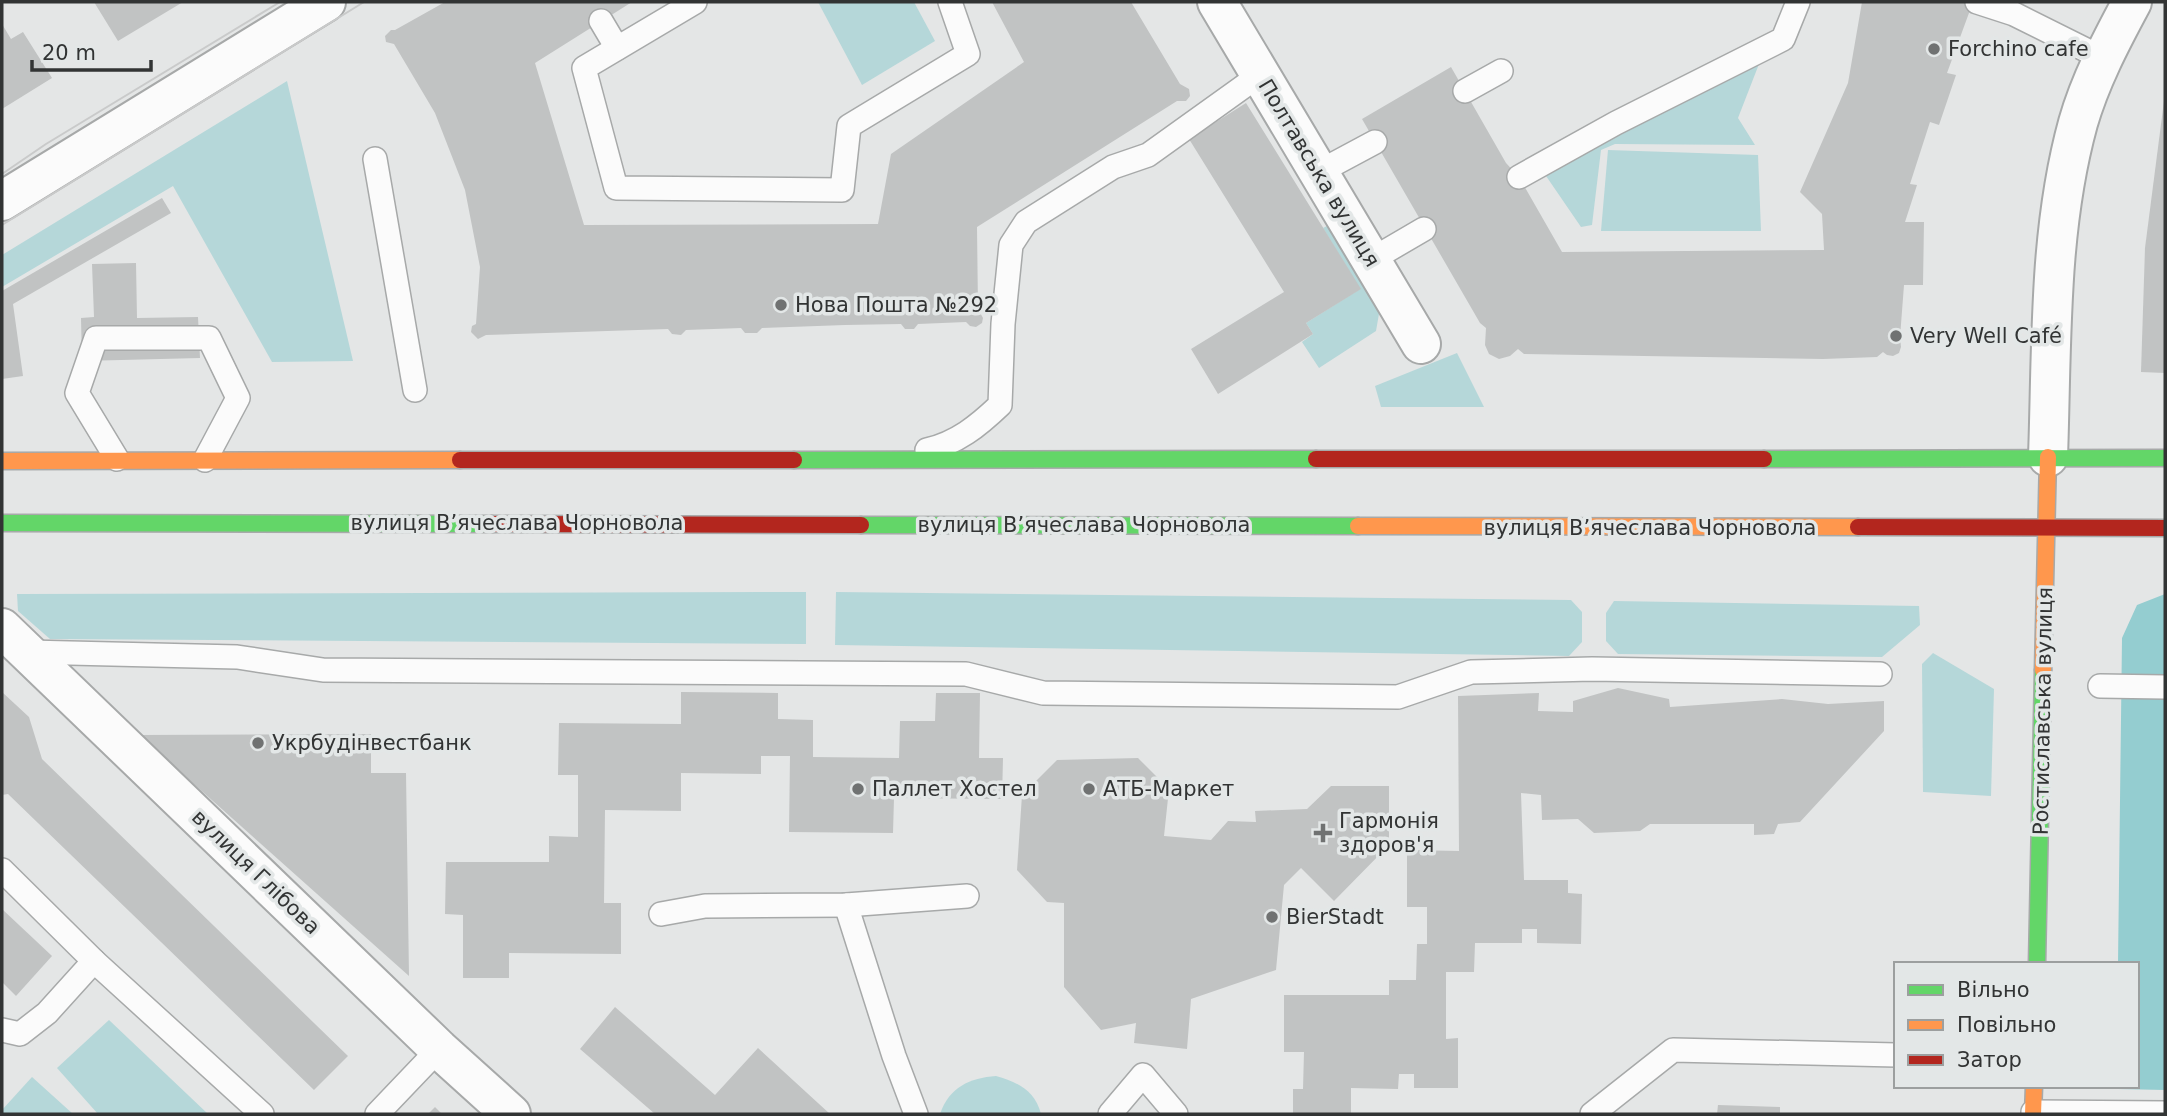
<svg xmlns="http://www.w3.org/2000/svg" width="2167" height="1116" font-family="'DejaVu Sans',sans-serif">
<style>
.green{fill:#b5d7d9}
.forest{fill:#94cdd0}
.building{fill:#c1c3c3}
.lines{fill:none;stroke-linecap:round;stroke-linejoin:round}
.lane-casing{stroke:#a7a9a9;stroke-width:26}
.street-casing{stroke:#a7a9a9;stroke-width:42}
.fast-casing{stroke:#a7a9a9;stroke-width:19}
.slow-casing{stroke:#a7a9a9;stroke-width:19}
.jam-casing{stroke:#a7a9a9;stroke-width:19}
.lane{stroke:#fbfbfb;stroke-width:23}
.street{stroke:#fbfbfb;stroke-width:38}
.fast{stroke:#63d668;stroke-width:16}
.slow{stroke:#ff974d;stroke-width:16}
.jam{stroke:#b3261e;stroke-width:16}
.tram{stroke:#c9caca;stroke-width:2}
.poi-dot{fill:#707272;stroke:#e3e7e7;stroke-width:2.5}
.labels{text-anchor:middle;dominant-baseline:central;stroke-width:7;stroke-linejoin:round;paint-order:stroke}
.poi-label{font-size:21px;fill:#323434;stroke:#e3e7e7;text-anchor:start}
.street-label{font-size:21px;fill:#323434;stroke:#e3e7e7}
</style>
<rect width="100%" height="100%" fill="#e4e6e6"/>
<g class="green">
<path d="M818,2H914L935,41L862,85Z"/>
<path d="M1759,64L1738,118L1755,145L1615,144L1601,150L1592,225L1581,227L1544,173Z"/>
<path d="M287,81L353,361L272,362L173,186L2,287V255Z"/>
<path d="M1608,150L1758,155L1761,231H1601Z"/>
<path d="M1331,224L1380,308L1376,331L1319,368L1302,342L1313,334L1306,323L1360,289L1323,228Z"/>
<path d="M1457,353L1484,407H1381L1375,386Z"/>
<path d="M806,592V644L50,639L18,611L17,594Z"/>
<path d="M836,592L1571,600L1582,612V642L1569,656L835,645Z"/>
<path d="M1614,601L1919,606L1920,625L1882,657L1618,654L1606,641V613Z"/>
<path d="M1933,653L1994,689L1991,796L1923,792L1922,664Z"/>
<path d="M109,1020L208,1114H98L57,1068Z"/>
<path d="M996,1076C1018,1082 1035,1091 1041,1114H940C949,1087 970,1078 996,1076Z"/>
<path d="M32,1077L73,1114H2V1110Z"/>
</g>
<path class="forest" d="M2165,594V1090L2118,1089V1086H2137V964H2118L2122,638L2137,605Z"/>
<g class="building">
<path d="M94,2H183L118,41Z"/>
<path d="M445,2H632L535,63L584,225L878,224L891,154L1024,62L992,2H1131L1180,84L1189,89L1190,96L1186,101H1177L977,227L978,309L983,318L982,323L976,327L970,326L966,322L918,324L914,329H905L901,324L845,325L762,328L757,333H745L741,328L686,330L681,335L672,334L668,329L486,335L478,339L471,332L472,326L476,324L480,267L465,190L435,113L394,44L386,42L385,36L391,30H395Z"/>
<path d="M1862,2H1973L1947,73L1956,75L1939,125L1930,122L1910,184L1917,185L1905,222H1924L1923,285H1904L1900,337L1901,347L1899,353L1893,356L1887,355L1883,352L1877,357L1823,359L1524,354L1518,349L1510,356L1499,359L1489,354L1485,345L1486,328L1480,323L1362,119L1451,67L1506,163L1519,177L1562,252L1824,250L1822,214L1800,192L1848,83Z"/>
<path d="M2,24L11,39L23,32L52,78L2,109Z"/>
<path d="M2164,101L2165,373L2141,372L2145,248Z"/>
<path d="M1246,103L1361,289L1306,323L1313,334L1218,394L1191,349L1284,292L1189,139Z"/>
<path d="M162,198L171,213L13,304L23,376L2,379V291Z"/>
<path d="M136,263L137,318L198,317L200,358L82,361L81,318L94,317L92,264Z"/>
<path d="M1618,688L1669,699L1670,707L1782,699L1828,704L1884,701V731L1800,822L1778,824L1774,834L1754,835V824H1650L1640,831L1594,833L1578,819L1542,820L1541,795L1521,793L1524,880H1568V893L1582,894L1581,944L1537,943V929H1522V943H1475L1474,972H1446V1039L1458,1038V1088H1414V1074H1399L1398,1089L1351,1088V1114H1293V1089H1303L1304,1052H1284V995H1389V980H1416L1417,944H1427V907H1407V850L1459,851L1458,696L1539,693L1538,711L1573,712V701Z"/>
<path d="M2,692L29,717L42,759L348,1056L314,1090L8,794L2,795Z"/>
<path d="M681,692L778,693V719L813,720V757L899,758L900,721H935L936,693H980L979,758H1003L1002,799L894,798L893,833L789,832L790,756H761V774L681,773V811L605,810L604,903H621V954L509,953V978H463V915L445,914L446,862H549V836L578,837V775H558L559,723L681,724Z"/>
<path d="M371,734V773H406L409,976L139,735Z"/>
<path d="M1138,758L1169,789L1164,836L1211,840L1228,821L1256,822L1255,811L1307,809L1331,786H1389V845L1334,901L1301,868L1284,885L1276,970L1191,999L1187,1049L1134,1043L1136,1023L1101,1030L1064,987V903L1047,902L1017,870L1022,795L1057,760Z"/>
<path d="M2,909L52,956L16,996L2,982Z"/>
<path d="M615,1007L715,1095L758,1048L830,1114H655L580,1049Z"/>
<path d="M1718,1105L1780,1107V1114H1717Z"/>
<path d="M435,1107L442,1114H428Z"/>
</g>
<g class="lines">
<defs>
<g id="lane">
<path d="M695,2L584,68L616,188L842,190L849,126L968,54L950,2"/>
<path d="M1977,2L2014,14L2102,58"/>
<path d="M601,21L617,48"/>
<path d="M1465,91L1501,71"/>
<path d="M375,159L415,390"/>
<path d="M1319,172L1375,142"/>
<path d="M1519,177L1616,123L1783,39L1798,2"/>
<path d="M1371,260L1424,229"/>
<path d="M927,450C957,443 978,426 1000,405L1003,324L1011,245L1026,222L1113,167L1148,155L1261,74"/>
<path d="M117,459L77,393L96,338H209L238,398L205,460"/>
<path d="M28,652L237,657L323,670L966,674L1043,693L1398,697L1471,672L1592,669L1880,674"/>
<path d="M2100,686L2165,687"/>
<path d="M2,870L94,961L262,1114"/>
<path d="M846,905L894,1056L916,1114"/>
<path d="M661,914L705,906L846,905L967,896"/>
<path d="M2,1030L20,1034L47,1013L94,961"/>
<path d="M2033,1112L2165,1113"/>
<path d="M377,1114L439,1049"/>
<path d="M1110,1114L1143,1075L1176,1114"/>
<path d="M1592,1114L1673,1050L1896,1055"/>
</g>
<g id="street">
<path d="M1217,2L1421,344"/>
<path d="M2,201L326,2"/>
<path d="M2048,457C2052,346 2048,232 2078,123C2090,81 2111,41 2132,2"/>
<path d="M2,628L439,1049L511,1114"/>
</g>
<g id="fast">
<path d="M1764,459L2165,458"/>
<path d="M794,460L1316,459"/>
<path d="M2,523L492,524"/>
<path d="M861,525L1358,526"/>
<path d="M2037,964L2043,670"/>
</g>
<g id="slow">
<path d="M2,461L460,460"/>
<path d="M1358,526L1858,527"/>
<path d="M2043,670L2048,457"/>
<path d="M2033,1114L2034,1086"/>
</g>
<g id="jam">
<path d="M1316,459H1764"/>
<path d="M460,460H794"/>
<path d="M492,524L861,525"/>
<path d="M1858,527L2165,528"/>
</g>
</defs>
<use href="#lane" class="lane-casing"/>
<use href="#street" class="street-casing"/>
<use href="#fast" class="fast-casing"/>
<use href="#slow" class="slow-casing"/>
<use href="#jam" class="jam-casing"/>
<use href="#lane" class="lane"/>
<use href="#street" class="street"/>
<use href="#fast" class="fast"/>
<use href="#slow" class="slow"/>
<use href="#jam" class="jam"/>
<g class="tram">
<path d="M2,174L46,144L280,2"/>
<path d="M2,225L364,2"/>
</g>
</g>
<g class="poi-dot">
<circle cx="1934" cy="49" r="7"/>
<circle cx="781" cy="305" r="7"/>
<circle cx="1896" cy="336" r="7"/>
<circle cx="258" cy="743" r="7"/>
<circle cx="858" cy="789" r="7"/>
<circle cx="1089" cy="789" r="7"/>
<path d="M1319.5 822.5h7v7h7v7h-7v7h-7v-7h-7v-7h7z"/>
<circle cx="1272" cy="917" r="7"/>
</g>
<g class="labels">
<g class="poi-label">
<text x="1948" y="49">Forchino cafe</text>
<text x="795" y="305">Нова Пошта №292</text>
<text x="1910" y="336">Very Well Café</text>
<text x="272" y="743">Укрбудінвестбанк</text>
<text x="872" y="789">Паллет Хостел</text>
<text x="1103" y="789">АТБ-Маркет</text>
<text x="1339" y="821">Гармонія<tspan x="1339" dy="24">здоров'я</tspan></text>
<text x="1286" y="917">BierStadt</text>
</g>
<g class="street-label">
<text transform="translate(1319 173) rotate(59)">Полтавська вулиця</text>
<text x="517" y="523">вулиця Вʼячеслава Чорновола</text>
<text x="1084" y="525">вулиця Вʼячеслава Чорновола</text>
<text x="1650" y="528">вулиця Вʼячеслава Чорновола</text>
<text transform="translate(2043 711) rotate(-89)">Ростиславська вулиця</text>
<text transform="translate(256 872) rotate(44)">вулиця Глібова</text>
</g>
</g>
<rect width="2167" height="1116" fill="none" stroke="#323434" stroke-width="7"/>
<rect x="1894" y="962" width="245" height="126" fill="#e3e7e7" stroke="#9c9f9f" stroke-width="2"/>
<rect x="1908" y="985" width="35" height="10" fill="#63d668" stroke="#9c9f9f" stroke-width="2"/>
<text x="1957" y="997" font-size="21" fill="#323434">Вільно</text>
<rect x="1908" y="1020" width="35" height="10" fill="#ff974d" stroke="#9c9f9f" stroke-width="2"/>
<text x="1957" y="1032" font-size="21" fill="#323434">Повільно</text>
<rect x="1908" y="1055" width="35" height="10" fill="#b3261e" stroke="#9c9f9f" stroke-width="2"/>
<text x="1957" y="1067" font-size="21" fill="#323434">Затор</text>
<path d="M32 60v10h119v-10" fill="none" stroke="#323434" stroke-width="3.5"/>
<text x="42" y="60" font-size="21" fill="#323434" stroke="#e3e7e7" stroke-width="5" paint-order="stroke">20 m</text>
</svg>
